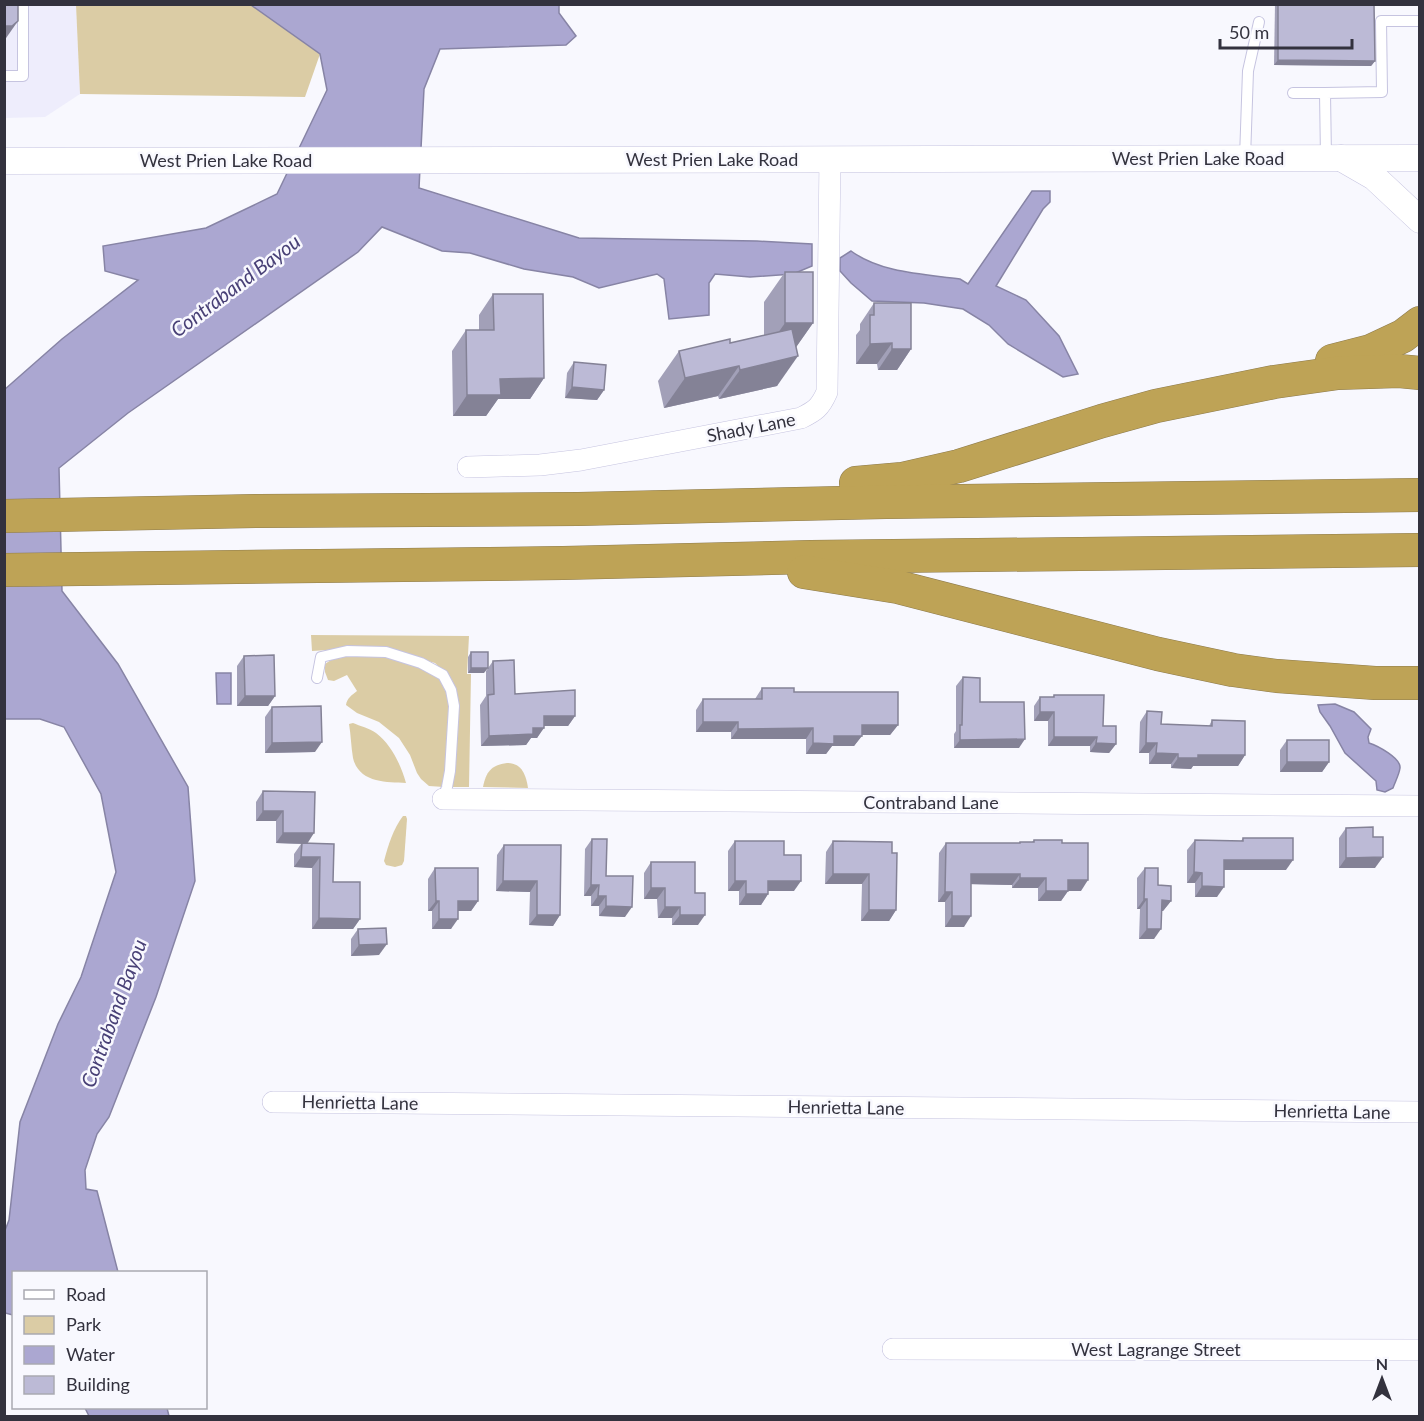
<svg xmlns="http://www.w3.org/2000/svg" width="1424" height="1421" font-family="Lato,sans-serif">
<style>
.built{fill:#eeedfc}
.green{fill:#dbcca5}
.water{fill:#aba7d1;stroke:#8784a5;stroke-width:1.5}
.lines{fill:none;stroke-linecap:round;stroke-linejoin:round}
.service-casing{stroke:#c6c4e0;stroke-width:12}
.minor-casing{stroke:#c6c4e0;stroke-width:22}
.tertiary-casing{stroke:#c6c4e0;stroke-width:27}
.motorway-casing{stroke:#8d7b4e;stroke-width:34}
.service{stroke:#fff;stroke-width:10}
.minor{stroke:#fff;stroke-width:21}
.tertiary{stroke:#fff;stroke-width:26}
.motorway{stroke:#bea356;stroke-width:33}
.wall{fill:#a2a0b8}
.shaded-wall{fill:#848296}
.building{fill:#bcbad6;stroke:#848296;stroke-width:1.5}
.labels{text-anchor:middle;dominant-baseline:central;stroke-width:5;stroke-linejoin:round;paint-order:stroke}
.street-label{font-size:18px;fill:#33323e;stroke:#f8f8fe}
.water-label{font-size:20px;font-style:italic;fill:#484076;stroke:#f8f8fe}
</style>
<rect width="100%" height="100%" fill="#f8f8fe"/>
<path class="built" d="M4,5H76L80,94L45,117L5,118Z"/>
<g class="green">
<path d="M76,5H251L320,54L305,97L80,94Z"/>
<path d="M311,635L469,636L467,674H471L469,787H452L457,700L452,680L435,663L376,647L312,651Z"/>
<path d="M368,654L405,660L439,676L449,693L450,717L444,787L429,786L421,779L417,773L410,755L399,738L379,722L357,713L346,705C347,698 352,695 357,691L347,675L334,681L328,680L325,672V664C338,654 352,655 368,654Z"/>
<path d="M353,723C360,726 369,728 376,733C391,744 401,765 406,783C386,782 359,783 353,758C351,747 351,735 349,724Z"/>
<path d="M507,763C522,763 526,775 528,788L483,787C486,772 491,765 507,763Z"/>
<path d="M403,816H406L407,819L404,861L402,865L395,867L386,865L384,861C388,846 393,829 403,816Z"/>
</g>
<g class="water">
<path d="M251,5H559V13L576,36L566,45L440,49L424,89L419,188L579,238L757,241L812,244V266L793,274L750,277L715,274L709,283V315L669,319L664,279L657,274L599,288L573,277L524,269L470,253L442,251L382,227L358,252L128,413L59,468L62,591L118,664L188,787L195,881L156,997L109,1117L97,1134L85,1170L86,1189L97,1191L118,1272H14L13,1315L5,1313L4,1233L9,1220L20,1122L58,1024L81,977L116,872L101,794L64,727L40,719H5L4,390L62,339L138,280L105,271L103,246L206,228L277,194L327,90L320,54Z"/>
<path d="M1032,191H1050V202L1043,209L996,286L1026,300L1059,336L1078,374L1063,377L1008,344L989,325L963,309L924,303L872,301L851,283L840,271V258L851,251C881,273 923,274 960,279L968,284Z"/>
<path d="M216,673H231V704H217Z"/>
<path d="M1335,704L1354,712L1371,729L1368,737L1369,743C1378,746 1401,758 1400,768C1399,775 1395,782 1393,788L1385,792L1377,790L1376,781L1345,753L1330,726L1320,712L1318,705Z"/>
<path d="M85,1408H167L169,1416H89Z"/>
</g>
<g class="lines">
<defs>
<g id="service">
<path d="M4,76H23V4"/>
<path d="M1293,93H1325"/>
<path d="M1245,158L1248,71L1259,22"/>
<path d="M1326,158L1325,93L1382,92L1381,21H1420"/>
<path d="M317,678L321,657L347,651L386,652L421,663L443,675L451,690L454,706L450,771L447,787L443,799"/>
</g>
<g id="minor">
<path d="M468,467L540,465L581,460L801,418C815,411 820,408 827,392L830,158"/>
<path d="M443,799L1420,806"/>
<path d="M273,1102L1420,1112"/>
<path d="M893,1349L1420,1350"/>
</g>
<g id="tertiary">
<path d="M1341,158L1374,177L1420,220"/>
<path d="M4,161L1420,158"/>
</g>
<g id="motorway">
<path d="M1332,361L1371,351L1403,336L1420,323"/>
<path d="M856,483L902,479L959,466L1102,421L1156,406L1274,382L1338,373L1399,371L1420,373"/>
<path d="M4,516L258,511L578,509L886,502L1420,495"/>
<path d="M4,570L563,563L811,557L1420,550"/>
<path d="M804,572L898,587L1158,654L1233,670L1277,676L1375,683H1420"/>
</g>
</defs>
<use href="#service" class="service-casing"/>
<use href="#minor" class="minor-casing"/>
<use href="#tertiary" class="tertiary-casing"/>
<use href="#motorway" class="motorway-casing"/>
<use href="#service" class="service"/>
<use href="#minor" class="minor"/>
<use href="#tertiary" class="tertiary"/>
<use href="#motorway" class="motorway"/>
</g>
<g class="wall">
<path d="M1275,4H1374L1375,61L1371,66L1274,65Z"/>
<path d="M785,272L813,323L796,347L777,386L719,399L718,396L664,408L658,381L679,351L730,343L764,335V302Z"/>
<path d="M493,294L544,378L530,399H498L486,416H453L452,351L466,330H479V315Z"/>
<path d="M874,303L911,349L897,370H878L877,364H856V335L860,330V324Z"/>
<path d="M574,362L604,390L597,400L565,398L567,373Z"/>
<path d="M471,652L484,673H468V657Z"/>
<path d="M244,656L275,696L268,706H237V666Z"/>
<path d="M493,661L515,694L575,716L568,726H544L537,738H531L526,745L481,746L480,705L486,696V671Z"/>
<path d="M963,677L980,702L1019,748H954V734L956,731V686Z"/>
<path d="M762,688L794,692L898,725L890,735H862L854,746H832L826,754H806V739H731V732H696V710L703,699H755Z"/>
<path d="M1054,695L1103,726L1116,744L1109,753L1090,752V746H1048V721H1034V706L1040,697H1053Z"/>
<path d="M272,707L315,752L265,753V717Z"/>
<path d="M1147,711L1161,724L1209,726L1212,720L1245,755L1238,766H1193L1191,769L1171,768V764H1149V753H1139L1140,722Z"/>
<path d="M1287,740L1329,762L1322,772H1280V750Z"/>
<path d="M263,791L315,792L307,843L334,844L333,882L360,919L353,929H312V868L294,867V854L301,844L276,843V821H256V802Z"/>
<path d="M1346,828L1375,868H1339V838Z"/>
<path d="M1243,838L1286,870H1224L1217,897H1195V883H1187V850L1195,840L1241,841Z"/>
<path d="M592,839L606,876L625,917L599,916V906H591V896H584L585,849Z"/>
<path d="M1034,840L1062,843L1081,891H1068L1061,901H1038V888H1012V885L971,884L964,927H945V902H938L939,853L946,843H1019L1020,842H1032Z"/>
<path d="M735,841L794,891H768V894L761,905H739V891H728V851Z"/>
<path d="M833,841L892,853L896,910L889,921H861L862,884H825L826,852Z"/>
<path d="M504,845H561L560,915L553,926L529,925L530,892L496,891L497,855Z"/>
<path d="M651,862L695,893L698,925H672V918H658L657,899H644V873Z"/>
<path d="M435,868L478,901L471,911H458L451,929H432V911H428V879Z"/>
<path d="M1145,868L1171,901L1163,911H1162L1154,939H1139L1140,909H1137V878Z"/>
<path d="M358,929L379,955L351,956V939Z"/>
</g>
<g class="shaded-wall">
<path d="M18,21L4,41V26Z"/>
<path d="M1278,60L1375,61L1371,66L1274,65Z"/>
<path d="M785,323H813L792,353H764Z"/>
<path d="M892,343L877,364H856L870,344Z"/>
<path d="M892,349H911L897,370H878Z"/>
<path d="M798,356L777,386L719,399L740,370Z"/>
<path d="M739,366L718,396L664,408L685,378Z"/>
<path d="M544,378L530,399H498L486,416H453L467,395L500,379Z"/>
<path d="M572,387L604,390L597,400L565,398Z"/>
<path d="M471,668H488L484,673H468Z"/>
<path d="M245,696H275L268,706H237Z"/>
<path d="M1040,712H1054L1048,721H1034Z"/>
<path d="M544,716H575L568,726H537Z"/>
<path d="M703,722H738L731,732H696Z"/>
<path d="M862,725H898L890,735H855Z"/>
<path d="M533,728H544L537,738H531L526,745L481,746L489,736Z"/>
<path d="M813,728L806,739H731L738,729Z"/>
<path d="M834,736H862L854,746H832L826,754H806L813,743Z"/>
<path d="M1054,737H1097L1090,746H1048Z"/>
<path d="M1025,739L1019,748H954L960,740Z"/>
<path d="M322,742L315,752L265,753L272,743Z"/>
<path d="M1096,743L1116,744L1109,753L1090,752Z"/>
<path d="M1146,743H1157L1149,753H1139Z"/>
<path d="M1156,753L1178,754L1171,764H1149Z"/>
<path d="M1198,755H1245L1238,766H1193L1191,769L1171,768L1178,758Z"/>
<path d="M1287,762H1329L1322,772H1280Z"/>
<path d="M263,811H283L276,821H256Z"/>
<path d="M283,833H314L307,844L276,843Z"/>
<path d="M301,857H320L312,868L294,867Z"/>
<path d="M1383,857L1375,868H1339L1346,858Z"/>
<path d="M1224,860H1293L1286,870H1217Z"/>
<path d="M1194,872L1202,873L1195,883H1187Z"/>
<path d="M833,874H869L862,884H825Z"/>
<path d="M971,874H1020L1012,885L964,884Z"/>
<path d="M1020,878H1046L1038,888H1012Z"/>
<path d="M1068,880H1088L1081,891H1061Z"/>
<path d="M503,881H537L530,892L496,891Z"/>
<path d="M735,881H746L739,891H728Z"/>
<path d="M768,881H801L794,891H761Z"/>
<path d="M591,885H599L591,896H584Z"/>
<path d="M1202,886L1224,887L1217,897H1195Z"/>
<path d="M651,888H665L657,899H644Z"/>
<path d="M1046,891H1068L1061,901H1038Z"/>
<path d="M945,892H952L945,902H938Z"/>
<path d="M746,894H768L761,905H739Z"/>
<path d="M598,896H606L599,906H591Z"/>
<path d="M1144,899H1147L1140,909H1137Z"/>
<path d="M1162,900L1171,901L1163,911H1154Z"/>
<path d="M436,901H439L432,911H428Z"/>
<path d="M458,901H478L471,911H450Z"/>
<path d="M606,906L632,907L625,917L599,916Z"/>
<path d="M665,907H680L672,918H658Z"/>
<path d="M869,910H896L889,921H861Z"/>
<path d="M537,915H560L553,926L529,925Z"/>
<path d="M680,915H705L698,925H672Z"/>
<path d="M952,916H971L964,927H945Z"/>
<path d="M319,918L360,919L353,929H312Z"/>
<path d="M439,919H458L451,929H432Z"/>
<path d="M1147,929H1161L1154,939H1139Z"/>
<path d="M387,944L379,955L351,956L359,945Z"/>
</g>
<g class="building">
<path d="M4,4H18V21L12,26H4Z"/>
<path d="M1278,4H1374L1375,61L1278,60Z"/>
<rect x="785" y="272" width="28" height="51"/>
<path d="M493,294H543L544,378L500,379L501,395H467L466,330H494Z"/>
<path d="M874,303H911V349H892V343L870,344V315H874Z"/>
<path d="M792,329L798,356L740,370L739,366L685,378L679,351L730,339V343Z"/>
<path d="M574,362L606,365L604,390L572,387Z"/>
<rect x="471" y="652" width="17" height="16"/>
<path d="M274,655L275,696H245L244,656Z"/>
<path d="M514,660L515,694L575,690V716H544V728H533V734L489,736L488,695L494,694L493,661Z"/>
<path d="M963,677L980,678V702H1024L1025,739L960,740V725H962Z"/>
<path d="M762,688H794V692H898V725H862V736H834V744L813,743V728L738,729V722H703V699H762Z"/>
<path d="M1054,695H1104L1103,726H1116V744L1096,743L1097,737H1054V712H1040V697H1054Z"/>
<path d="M321,706L322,742L272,743V707Z"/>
<path d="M1147,711L1162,712L1161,724L1212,726V720L1245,721V755H1198V758H1178V754L1156,753L1157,743H1146Z"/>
<rect x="1287" y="740" width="42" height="22"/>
<path d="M263,791L315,792L314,833H283V811H263Z"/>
<path d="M1373,827V837H1383V857L1346,858V828Z"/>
<path d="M1243,838H1293V860H1224V887L1202,886V873L1194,872L1195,840L1243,841Z"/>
<path d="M592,839H607L606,876H633L632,907L606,906V896H598L599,885H591Z"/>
<path d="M1034,840H1062V843H1088V880H1068V891H1046V878H1020V874H971V916H952V892H945L946,843H1020V842H1034Z"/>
<path d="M735,841H784V855H801V881H768V894H746V881H735Z"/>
<path d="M833,841L892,842V853H897L896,910H869V874H833Z"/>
<path d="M302,843L334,844L333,882H360V919L319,918L320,857H301Z"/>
<path d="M504,845H561L560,915H537V881H503Z"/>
<path d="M651,862H695V893H705V915H680V907H665V888H651Z"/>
<path d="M435,868H478V901H458V919H439V901H436Z"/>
<path d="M1145,868H1158V885L1171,886V901L1162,900L1161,929H1147V899H1144Z"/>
<path d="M386,928L387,944L359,945L358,929Z"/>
</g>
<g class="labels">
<g class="street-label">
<text x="1198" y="158">West Prien Lake Road</text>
<text x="712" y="159">West Prien Lake Road</text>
<text x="226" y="160">West Prien Lake Road</text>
<text transform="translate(751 427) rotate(-11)">Shady Lane</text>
<text x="931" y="802">Contraband Lane</text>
<text transform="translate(360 1102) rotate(1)">Henrietta Lane</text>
<text transform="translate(846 1107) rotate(1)">Henrietta Lane</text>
<text transform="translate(1332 1111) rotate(1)">Henrietta Lane</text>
<text x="1156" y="1349">West Lagrange Street</text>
</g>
<g class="water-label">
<text transform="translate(235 285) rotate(-37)">Contraband Bayou</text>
<text transform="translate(113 1013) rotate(-70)">Contraband Bayou</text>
</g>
</g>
<rect width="1424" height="1421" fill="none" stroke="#33323e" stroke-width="12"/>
<rect x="12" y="1271" width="195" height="138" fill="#f8f8fe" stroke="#a9a9b1" stroke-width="1.5"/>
<rect x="24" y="1290" width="30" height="9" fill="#ffffff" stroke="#a9a9b1" stroke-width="1.5"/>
<text x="66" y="1301" font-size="18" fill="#33323e">Road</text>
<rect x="24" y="1316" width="30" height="18" fill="#dbcca5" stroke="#a9a9b1" stroke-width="1.5"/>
<text x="66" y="1331" font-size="18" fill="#33323e">Park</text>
<rect x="24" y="1346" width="30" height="18" fill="#aba7d1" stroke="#a9a9b1" stroke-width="1.5"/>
<text x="66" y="1361" font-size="18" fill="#33323e">Water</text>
<rect x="24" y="1376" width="30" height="18" fill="#bcbad6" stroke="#a9a9b1" stroke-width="1.5"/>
<text x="66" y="1391" font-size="18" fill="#33323e">Building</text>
<g transform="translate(1382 1379)" stroke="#f8f8fe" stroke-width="4.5" paint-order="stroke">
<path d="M0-4.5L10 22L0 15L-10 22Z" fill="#33323e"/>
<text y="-9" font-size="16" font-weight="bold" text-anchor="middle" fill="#33323e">N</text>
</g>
<path d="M1220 39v9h132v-9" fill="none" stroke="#33323e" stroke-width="3"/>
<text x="1229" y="39" font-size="18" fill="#33323e" stroke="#f8f8fe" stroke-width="4.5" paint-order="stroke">50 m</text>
</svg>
